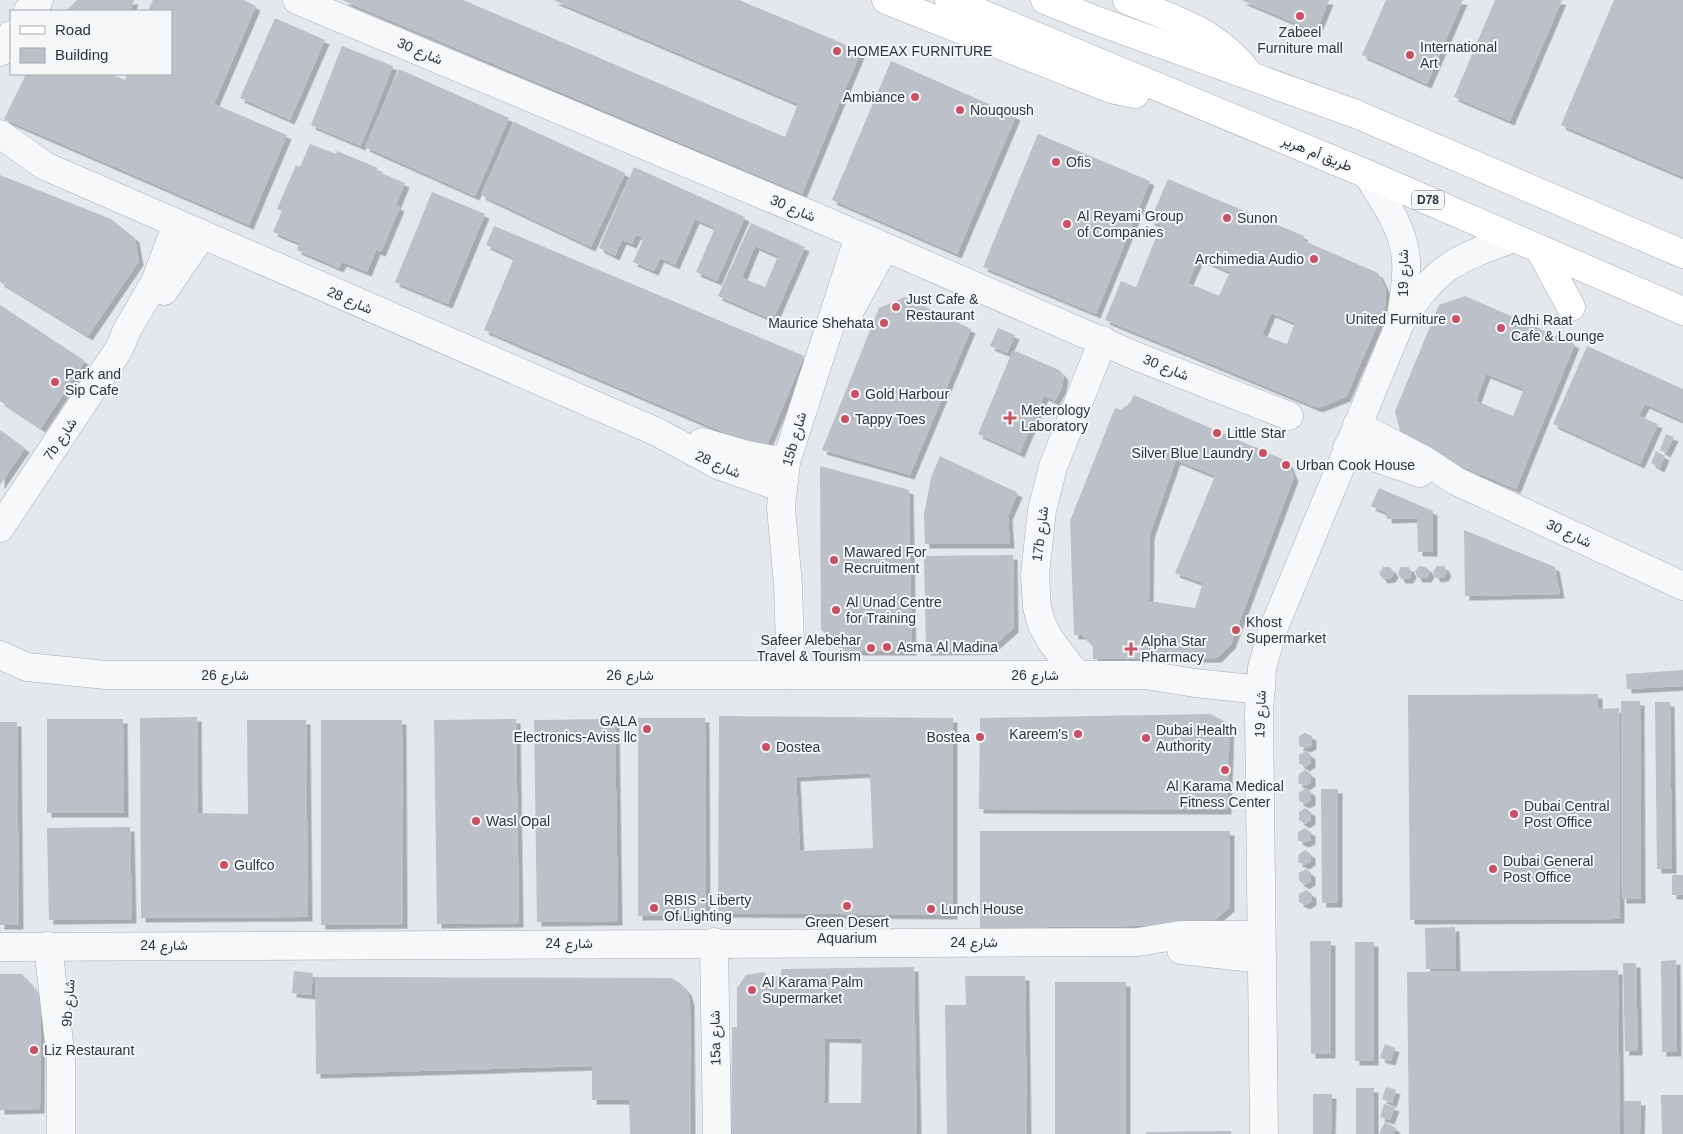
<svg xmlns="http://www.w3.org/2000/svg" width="1683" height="1134" font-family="Helvetica,Vazirmatn,sans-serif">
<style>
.building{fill:#bcc0c8;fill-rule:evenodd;filter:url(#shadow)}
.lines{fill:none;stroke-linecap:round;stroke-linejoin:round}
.minor-casing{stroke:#a9aeb5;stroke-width:29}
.major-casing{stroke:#a4acb6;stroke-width:29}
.minor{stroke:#f7f8fa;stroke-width:28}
.major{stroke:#fff;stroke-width:28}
.poi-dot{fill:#c95164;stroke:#f4f6f8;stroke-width:2}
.labels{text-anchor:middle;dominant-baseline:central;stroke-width:4;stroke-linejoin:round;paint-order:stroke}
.shield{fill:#f4f6f8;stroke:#686f79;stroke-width:1}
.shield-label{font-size:12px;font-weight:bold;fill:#2c3543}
.poi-label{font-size:14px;fill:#2c3543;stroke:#f4f6f8;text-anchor:start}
.street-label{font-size:14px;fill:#2c3543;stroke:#f4f6f8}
</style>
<defs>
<filter id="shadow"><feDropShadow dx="4.5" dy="4.5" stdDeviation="0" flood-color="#0004"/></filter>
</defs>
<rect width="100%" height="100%" fill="#e4e7eb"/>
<g class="building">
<path d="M77,0H134L130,11H66Z"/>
<path d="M153,0H243L256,6L214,104L287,135L249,225L4,119L26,74H111L125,80L127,74H171V11H148Z"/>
<path d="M342,0H463L785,137L798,104L553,0H739L861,51L802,194Z"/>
<path d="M1241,0H1329L1316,32Z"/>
<path d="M1386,0H1463L1427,84L1362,55Z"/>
<path d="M1495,0H1562L1510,121L1454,97Z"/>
<path d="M1614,0H1683V177L1561,125Z"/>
<path d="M275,18L325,40L290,120L240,98Z"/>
<path d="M342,46L393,66L361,146L311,125Z"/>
<path d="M891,61L1016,116L957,254L832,200Z"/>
<path d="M399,69L509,118L475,196L365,147Z"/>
<path d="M514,122L625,173L591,247L481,195Z"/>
<path d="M1038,134L1150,181L1096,314L983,267Z"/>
<path d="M310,144L336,154L337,151L378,168L376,171L405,183L396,205L400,207L381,252L376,250L367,272L342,262L339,268L297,250L299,243L273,232L282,211L277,209L296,165L300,167Z"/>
<path d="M634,167L745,217L717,281L696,272L715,228L695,219L675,265L660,258L654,271L633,262L644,238L636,235L632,244L622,240L615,256L599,248Z"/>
<path d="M0,175L111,219L135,238L139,261L88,336L0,282Z"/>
<path d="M1168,179L1304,236L1302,240L1378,273L1386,290L1385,307L1346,397L1318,408L1105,320L1121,281L1136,287L1161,225L1150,221ZM1199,258L1230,272L1219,296L1188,283ZM1271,313L1295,323L1287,344L1262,335Z"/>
<path d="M432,192L485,214L448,304L395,282Z"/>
<path d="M751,223L805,247L773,320L718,296ZM755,246L778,256L765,287L742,278Z"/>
<path d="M494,226L804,356L765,450L484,330L514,258L486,245Z"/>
<path d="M1465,296L1575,344L1516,489L1403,443L1395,411L1439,305ZM1486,374L1524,389L1513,416L1476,401Z"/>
<path d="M905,297L971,329L910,475L822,450L879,308Z"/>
<path d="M0,305L85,361L41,428L0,401Z"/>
<path d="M998,328L1015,335L1007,353L990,346Z"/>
<path d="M1587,346L1683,389V421L1645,404L1639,416L1658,424L1640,464L1553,424Z"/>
<path d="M1013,350L1059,370L1064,376L1062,388L1055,401L1044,396L1020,453L978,434Z"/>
<path d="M1134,395L1287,461L1294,477L1231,644L1217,658L1093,659V647L1082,635H1074L1070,521L1115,408L1121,410L1130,403ZM1176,460L1215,476L1175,573L1203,583L1195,608L1149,601L1150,534Z"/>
<path d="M0,430L25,448L0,485Z"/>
<path d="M1666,434L1674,437L1666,453L1660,450Z"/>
<path d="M1656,451L1665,456L1660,468L1651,463Z"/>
<path d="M940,456L1018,493L1008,516L1010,544H925L924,514L931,478Z"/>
<path d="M820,466L909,490L912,651H844L821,630Z"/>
<path d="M1379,488L1433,511V552H1418L1417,518L1387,519V513L1371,506Z"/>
<path d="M1464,530L1555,567L1560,594L1465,596Z"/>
<path d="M1013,555L1014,628L989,650L926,651L924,556Z"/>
<path d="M1419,566L1426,567L1430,572L1427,578H1418L1415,572Z"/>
<path d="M1437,566H1444L1447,572L1444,577L1436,578L1433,572Z"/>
<path d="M1383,567H1390L1394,573L1391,578L1383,579L1379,573Z"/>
<path d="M1401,567H1409L1412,573L1409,579H1401L1398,573Z"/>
<path d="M1683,670V686L1627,689L1626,674Z"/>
<path d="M1598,694V709L1619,708L1620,919L1410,920L1408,695Z"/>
<path d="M1621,701H1640L1641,899H1622Z"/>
<path d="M1655,702H1670L1672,869H1657Z"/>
<path d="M1210,714L1230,724L1227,810L979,809L980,718Z"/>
<path d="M719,716L953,718V915L718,913ZM870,773L873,848L800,851L796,777Z"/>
<path d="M197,717L198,813L248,814L247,720H306L308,917L141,918L140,718Z"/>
<path d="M638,718H705L706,916H638Z"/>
<path d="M47,719H123L124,813H47Z"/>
<path d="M516,719L519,923L437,924L434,720Z"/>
<path d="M615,719L618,921L537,922L534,720Z"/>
<path d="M321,720H402L403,924L321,925Z"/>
<path d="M0,722H17L19,925H0Z"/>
<path d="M1305,733L1312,736V745L1306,748L1299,746V736Z"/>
<path d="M1305,751L1311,755V763L1305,767L1299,763V755Z"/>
<path d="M1305,770L1311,774V782L1305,786L1298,783L1299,774Z"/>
<path d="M1306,788L1311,792V801L1305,804L1299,801V793Z"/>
<path d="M1321,789H1338V903H1322Z"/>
<path d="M1305,808L1311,812V820L1305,824L1299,820V812Z"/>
<path d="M130,827L132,919L49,920L47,828Z"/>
<path d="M1305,828L1311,832V840L1304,843L1298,840V832Z"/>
<path d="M980,831H1230V907L1209,925L980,928Z"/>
<path d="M1305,850L1311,854V861L1305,865L1298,862L1299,854Z"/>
<path d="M1306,869L1311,873V881L1305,885L1299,881V873Z"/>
<rect x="1672" y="875" width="11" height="20"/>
<path d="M1306,890L1312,894V901L1305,905L1299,902V894Z"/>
<path d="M1455,927L1456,968L1426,969L1425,928Z"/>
<path d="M1310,941H1331V1054H1311Z"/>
<rect x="1355" y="942" width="19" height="119"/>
<path d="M1676,960L1677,1052H1662L1661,961Z"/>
<path d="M1623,963H1636L1638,1051H1625Z"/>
<path d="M914,967L917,1134H731L732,1027H737V988L746,975L763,972L770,977L780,976L782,969ZM825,1038L862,1039L861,1103H824Z"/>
<path d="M1618,970L1620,1134H1409L1407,972Z"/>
<path d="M294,971L313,973L311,995L292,993Z"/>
<path d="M0,974H22L41,996L40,1109L0,1110Z"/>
<path d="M965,976H1025L1027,1134H947L945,1005H966Z"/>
<path d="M315,977L671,978L680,983L687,991L690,1002L691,1134H630L629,1100H592V1066L316,1074Z"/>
<rect x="1055" y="982" width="71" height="152"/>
<path d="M1385,1044L1395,1048L1391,1061L1380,1058Z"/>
<path d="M1386,1087L1396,1090L1392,1103L1382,1099Z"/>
<rect x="1356" y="1088" width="18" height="46"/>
<path d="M1313,1094H1332L1331,1134H1313Z"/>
<path d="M1661,1095H1683V1134H1662Z"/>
<path d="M1624,1101H1641L1640,1134H1624Z"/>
<path d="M1384,1104L1395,1107L1390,1120L1380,1117Z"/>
<path d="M1385,1122L1396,1128L1393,1134H1379Z"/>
<path d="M1231,1131V1134H1146V1132Z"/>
</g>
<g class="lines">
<defs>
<g id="minor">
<path d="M297,0L816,217L1138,357L1289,416"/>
<path d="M28,11L39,0"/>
<path d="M0,52L11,35"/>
<path d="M0,134L45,166L657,432L718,465L783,488"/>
<path d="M1367,174C1380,196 1397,218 1403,243C1410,267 1404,294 1401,317"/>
<path d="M164,291L202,235"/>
<path d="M849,312L885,247"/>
<path d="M1357,425L1424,460L1456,481L1683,586"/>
<path d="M702,442L747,455L786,462"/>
<path d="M1347,448L1420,473"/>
<path d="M0,528L119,349L127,330L155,282L177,224"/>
<path d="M0,655L27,667L106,675H1146L1195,683L1261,690"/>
<path d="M791,675L788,585L781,507L786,462L859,236"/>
<path d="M1077,675L1051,641L1042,625L1037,607L1035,574L1042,510L1053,467L1103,340"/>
<path d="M714,942L717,1134"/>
<path d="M48,946L61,1060V1134"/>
<path d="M0,947L1138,942L1180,935H1261"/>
<path d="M1181,950L1261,959"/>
<path d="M1264,1134L1259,712L1262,668L1272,632L1401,321C1438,266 1453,260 1514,238"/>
</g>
<g id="major">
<path d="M886,0L1111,89L1135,94"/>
<path d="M949,0L1367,174L1683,311"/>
<path d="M1045,0L1095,20L1356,114L1683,254"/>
<path d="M1127,0C1177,21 1216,30 1250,75"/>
<path d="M1540,250L1571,307"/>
</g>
</defs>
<use href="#minor" class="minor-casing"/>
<use href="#major" class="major-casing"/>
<use href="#minor" class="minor"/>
<use href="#major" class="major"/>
</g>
<g class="poi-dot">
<circle cx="1300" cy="16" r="5"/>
<circle cx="837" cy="51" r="5"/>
<circle cx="1410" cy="55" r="5"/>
<circle cx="915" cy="97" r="5"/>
<circle cx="960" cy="110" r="5"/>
<circle cx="1056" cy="162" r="5"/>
<circle cx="1227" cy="218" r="5"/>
<circle cx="1067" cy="224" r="5"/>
<circle cx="1314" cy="259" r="5"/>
<circle cx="896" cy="307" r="5"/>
<circle cx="1456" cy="319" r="5"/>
<circle cx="884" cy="323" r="5"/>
<circle cx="1501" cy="328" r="5"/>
<circle cx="55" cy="382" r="5"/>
<circle cx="855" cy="394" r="5"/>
<path d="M1007.5 410.5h5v5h5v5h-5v5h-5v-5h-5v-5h5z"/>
<circle cx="845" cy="419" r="5"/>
<circle cx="1217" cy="433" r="5"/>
<circle cx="1263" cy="453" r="5"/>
<circle cx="1286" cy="465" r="5"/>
<circle cx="834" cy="560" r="5"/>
<circle cx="836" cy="610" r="5"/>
<circle cx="1236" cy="630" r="5"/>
<circle cx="887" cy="647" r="5"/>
<circle cx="871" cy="648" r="5"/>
<path d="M1128.5 641.5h5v5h5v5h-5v5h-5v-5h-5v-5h5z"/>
<circle cx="647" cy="729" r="5"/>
<circle cx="1078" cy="734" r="5"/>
<circle cx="980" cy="737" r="5"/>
<circle cx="1146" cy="738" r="5"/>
<circle cx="766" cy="747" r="5"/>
<circle cx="1225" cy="770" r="5"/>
<circle cx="1514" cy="814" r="5"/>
<circle cx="476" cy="821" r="5"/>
<circle cx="224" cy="865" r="5"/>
<circle cx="1493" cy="869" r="5"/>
<circle cx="847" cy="906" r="5"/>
<circle cx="654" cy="908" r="5"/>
<circle cx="931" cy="909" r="5"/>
<circle cx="752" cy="990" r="5"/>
<circle cx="34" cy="1050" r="5"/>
</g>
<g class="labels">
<rect class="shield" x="1412" y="190.5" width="32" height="19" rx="4"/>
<g class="shield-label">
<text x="1428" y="200">D78</text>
</g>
<g class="poi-label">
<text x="1300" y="32" text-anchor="middle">Zabeel<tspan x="1300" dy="16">Furniture mall</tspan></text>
<text x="1420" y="47">International<tspan x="1420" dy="16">Art</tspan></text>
<text x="847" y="51">HOMEAX FURNITURE</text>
<text x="905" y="97" text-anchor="end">Ambiance</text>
<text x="970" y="110">Nouqoush</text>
<text x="1066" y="162">Ofis</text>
<text x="1077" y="216">Al Reyami Group<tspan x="1077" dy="16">of Companies</tspan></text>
<text x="1237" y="218">Sunon</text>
<text x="1304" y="259" text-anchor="end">Archimedia Audio</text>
<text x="906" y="299">Just Cafe &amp;<tspan x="906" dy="16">Restaurant</tspan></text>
<text x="1446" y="319" text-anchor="end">United Furniture</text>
<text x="1511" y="320">Adhi Raat<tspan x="1511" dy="16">Cafe &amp; Lounge</tspan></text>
<text x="874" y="323" text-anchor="end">Maurice Shehata</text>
<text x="65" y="374">Park and<tspan x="65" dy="16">Sip Cafe</tspan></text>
<text x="865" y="394">Gold Harbour</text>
<text x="1021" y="410">Meterology<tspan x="1021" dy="16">Laboratory</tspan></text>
<text x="855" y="419">Tappy Toes</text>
<text x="1227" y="433">Little Star</text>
<text x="1253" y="453" text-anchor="end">Silver Blue Laundry</text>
<text x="1296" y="465">Urban Cook House</text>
<text x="844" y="552">Mawared For<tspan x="844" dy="16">Recruitment</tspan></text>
<text x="846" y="602">Al Unad Centre<tspan x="846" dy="16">for Training</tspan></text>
<text x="1246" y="622">Khost<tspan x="1246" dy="16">Supermarket</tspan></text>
<text x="861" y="640" text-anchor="end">Safeer Alebehar<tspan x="861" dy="16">Travel &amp; Tourism</tspan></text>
<text x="1141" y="641">Alpha Star<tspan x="1141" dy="16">Pharmacy</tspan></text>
<text x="897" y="647">Asma Al Madina</text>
<text x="637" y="721" text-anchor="end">GALA<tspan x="637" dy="16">Electronics-Aviss llc</tspan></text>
<text x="1156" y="730">Dubai Health<tspan x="1156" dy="16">Authority</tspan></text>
<text x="1068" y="734" text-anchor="end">Kareem's</text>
<text x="970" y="737" text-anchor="end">Bostea</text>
<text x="776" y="747">Dostea</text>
<text x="1225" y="786" text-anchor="middle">Al Karama Medical<tspan x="1225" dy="16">Fitness Center</tspan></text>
<text x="1524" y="806">Dubai Central<tspan x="1524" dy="16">Post Office</tspan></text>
<text x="486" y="821">Wasl Opal</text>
<text x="1503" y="861">Dubai General<tspan x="1503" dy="16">Post Office</tspan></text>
<text x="234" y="865">Gulfco</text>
<text x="664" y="900">RBIS - Liberty<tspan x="664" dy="16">Of Lighting</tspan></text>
<text x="941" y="909">Lunch House</text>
<text x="847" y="922" text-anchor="middle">Green Desert<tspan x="847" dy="16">Aquarium</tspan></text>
<text x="762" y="982">Al Karama Palm<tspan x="762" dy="16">Supermarket</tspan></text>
<text x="44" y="1050">Liz Restaurant</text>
</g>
<g class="street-label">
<text transform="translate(420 51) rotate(23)">شارع 30</text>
<text transform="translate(1317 153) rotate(22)">طريق أم هرير</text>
<text transform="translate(793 208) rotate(23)">شارع 30</text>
<text transform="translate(1403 273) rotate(-90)">شارع 19</text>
<text transform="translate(350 300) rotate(24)">شارع 28</text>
<text transform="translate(1166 367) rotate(22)">شارع 30</text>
<text transform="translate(60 439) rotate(-56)">7b شارع</text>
<text transform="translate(794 439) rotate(-74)">15b شارع</text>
<text transform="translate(718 464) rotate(24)">شارع 28</text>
<text transform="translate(1569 533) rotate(25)">شارع 30</text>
<text transform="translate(1040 534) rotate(-83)">17b شارع</text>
<text x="225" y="675">شارع 26</text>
<text x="630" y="675">شارع 26</text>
<text x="1035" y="675">شارع 26</text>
<text transform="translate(1260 714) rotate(-88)">شارع 19</text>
<text x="974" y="942">شارع 24</text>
<text x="569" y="943">شارع 24</text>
<text x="164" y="945">شارع 24</text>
<text transform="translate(68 1003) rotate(-86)">9b شارع</text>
<text transform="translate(715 1038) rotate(-91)">15a شارع</text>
</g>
</g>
<rect x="10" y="10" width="162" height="65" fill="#f4f6f8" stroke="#a4a9b0"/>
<rect x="20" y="26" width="25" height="8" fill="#ffffff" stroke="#a4a9b0"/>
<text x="55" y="35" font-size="15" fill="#2c3543">Road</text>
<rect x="20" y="48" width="25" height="15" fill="#bcc0c8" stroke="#a4a9b0"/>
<text x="55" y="60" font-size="15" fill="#2c3543">Building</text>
</svg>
